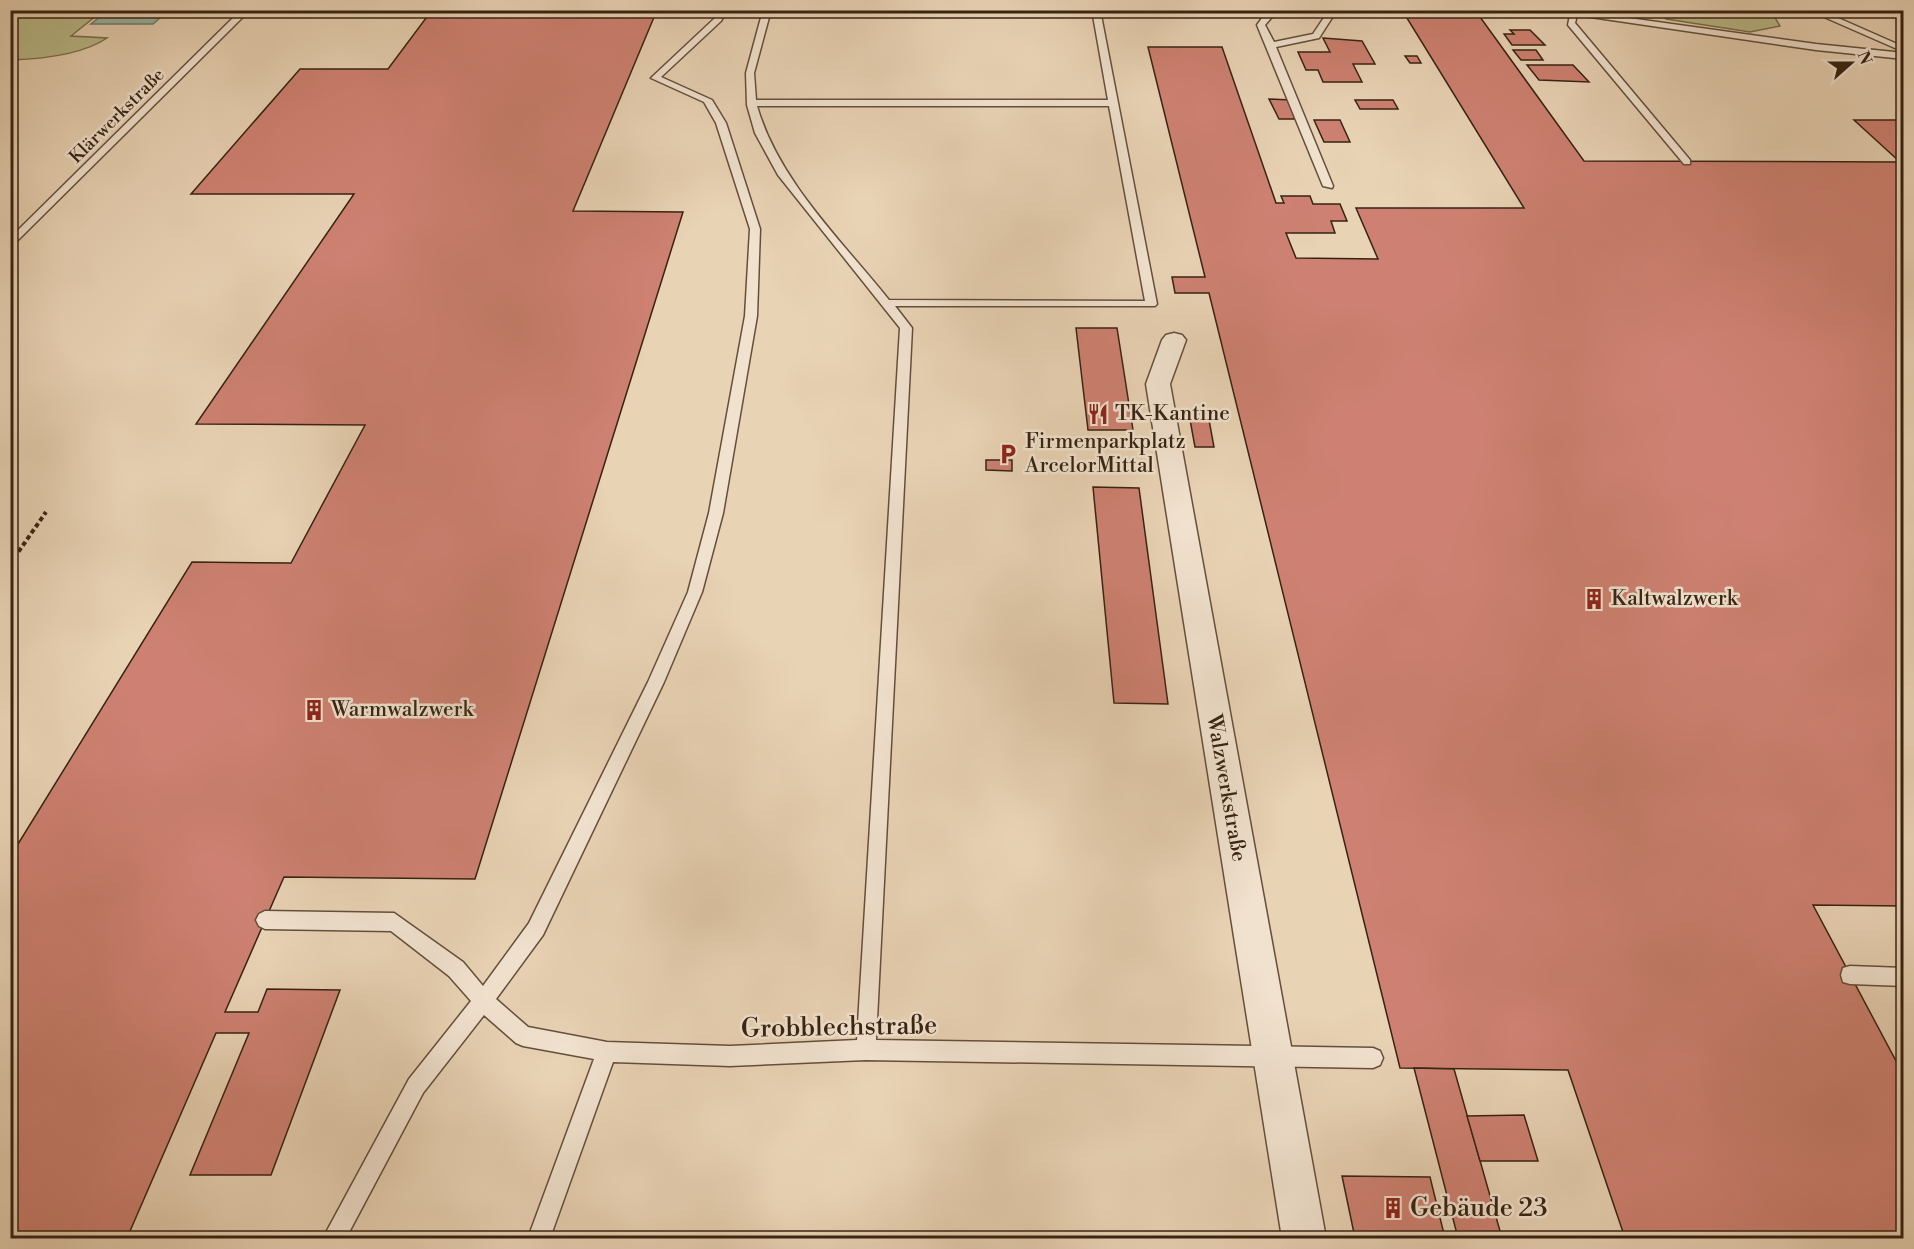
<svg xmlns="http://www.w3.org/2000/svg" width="1914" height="1249" font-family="'Libre Bodoni',serif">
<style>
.green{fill:#bbbb8a;stroke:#796f4e;stroke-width:1.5}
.water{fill:#98b8a9;stroke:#717c6d;stroke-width:1.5}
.building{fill:#ce8172;stroke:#372312;stroke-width:1.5}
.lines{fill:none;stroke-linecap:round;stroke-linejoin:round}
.lane-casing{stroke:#644f3b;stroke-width:3}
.street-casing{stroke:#644f3b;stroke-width:3}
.path{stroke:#372312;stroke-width:4;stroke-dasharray:4.5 3;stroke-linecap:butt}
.lane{fill:#f1e2cf;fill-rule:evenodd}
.street{fill:#f1e2cf;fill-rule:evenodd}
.labels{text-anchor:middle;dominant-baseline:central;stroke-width:5;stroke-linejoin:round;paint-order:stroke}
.far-street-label{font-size:18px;fill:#372312;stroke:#f1e2cf}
.poi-label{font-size:21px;fill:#372312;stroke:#f1e2cf;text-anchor:start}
.street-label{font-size:21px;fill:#372312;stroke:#f1e2cf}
.near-street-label{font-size:26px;fill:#372312;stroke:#f1e2cf}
.near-poi-label{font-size:26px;fill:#372312;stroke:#f1e2cf;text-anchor:start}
</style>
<rect width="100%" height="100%" fill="#e9d3b5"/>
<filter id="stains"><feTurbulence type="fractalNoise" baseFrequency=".00333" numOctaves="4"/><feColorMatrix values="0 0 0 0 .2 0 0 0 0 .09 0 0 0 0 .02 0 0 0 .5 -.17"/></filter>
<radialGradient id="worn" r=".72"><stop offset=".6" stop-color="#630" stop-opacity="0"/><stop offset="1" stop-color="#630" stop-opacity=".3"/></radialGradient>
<g class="green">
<path d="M24,10L102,11L71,36L107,38C82,55 40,59 11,60V21Z"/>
<path d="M1657,11H1771L1780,26L1750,32L1666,19Z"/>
</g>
<path class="water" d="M107,11V10L168,11L153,24H91Z"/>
<g class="building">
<path d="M432,10H657L573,211L683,212L475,879L284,877L225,1012H258L267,989L340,990L271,1175H190L249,1033H216L127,1238H10V857L192,562L291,563L365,425L196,424L354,194H191L300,69H388Z"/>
<path d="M1402,10H1475L1584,161L1900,162L1854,120H1904V906L1813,905L1904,1076V1238H1625L1568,1070L1400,1068L1209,293H1175L1172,277H1205L1148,47H1222L1276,203H1284L1281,196H1310L1313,204H1340L1347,221H1331L1335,233H1286L1296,258L1378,259L1356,208H1524Z"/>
<path d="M1510,30H1530L1545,45H1512L1504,34H1514Z"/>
<path d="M1323,38L1362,41L1375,64H1353L1362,82H1323L1318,70H1306L1298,52H1330Z"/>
<path d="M1513,50H1536L1543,60H1521Z"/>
<path d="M1405,56H1417L1421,63H1410Z"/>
<path d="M1527,65H1573L1589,82L1539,80Z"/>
<path d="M1269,99L1291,100L1297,114H1293L1295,119H1279Z"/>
<path d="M1355,100H1393L1398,109H1360Z"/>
<path d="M1314,120H1340L1350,142H1324Z"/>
<path d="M1076,328H1117L1133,430H1088Z"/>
<path d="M1188,409H1207L1214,447H1195Z"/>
<path d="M986,460H1012V471L986,470Z"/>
<path d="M1093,487L1139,488L1168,704L1114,703Z"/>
<path d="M1414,1068L1454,1069L1502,1238H1458Z"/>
<path d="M1524,1115L1538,1161H1480L1467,1116Z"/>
<path d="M1342,1176L1430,1177L1445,1238H1355Z"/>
</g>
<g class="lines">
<defs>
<g id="lane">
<path d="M241,10H250L10,248V238Z"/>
<path d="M719,10H727L721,21L661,77L712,100L726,123L760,229L757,316L723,513L702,592L664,682L543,935L496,999L528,1027L607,1042L730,1046L857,1040L900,328L778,175L755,133L747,105L746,73L763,10H771L754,73L756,100H1108L1092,10H1100L1157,304L1155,306H895L912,328L876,1040L1373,1048L1380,1051L1383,1058L1380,1065L1373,1068L866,1060L730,1066L613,1062L550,1238H528L594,1059L523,1046L516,1043L484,1015L423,1093L346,1238H323L409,1079L471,1001L449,976L391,931L265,929L259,926L256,920L259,914L265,911L394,913L463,962L483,986L529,923L648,682L688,592L709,513L745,316L750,229L716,123L704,102L651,78L715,18ZM757,106H1109L1145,301L889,300C841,240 778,180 757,106Z"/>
<path d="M1274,10H1286L1271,18L1265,25L1274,42L1313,34L1329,10H1337L1319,38L1276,47L1333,186L1332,188L1323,186L1257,25L1265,14Z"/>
<path d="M1571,10L1816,44L1904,53V59L1816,50L1577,15L1575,23L1690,160V164H1684L1568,25Z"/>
<path d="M1808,10H1820L1904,47V52Z"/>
<path d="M1850,966L1904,968V986L1850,984L1843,982L1841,975L1843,968Z"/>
</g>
<path id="street" d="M1174,333L1182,335L1186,340L1170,384L1326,1238H1282L1146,384L1162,340L1166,335Z"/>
</defs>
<use href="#lane" class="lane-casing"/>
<use href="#street" class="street-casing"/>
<path class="path" d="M10,564L46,512"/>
<use href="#lane" class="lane"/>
<use href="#street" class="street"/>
</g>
<defs>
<symbol id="restaurant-bare" viewBox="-9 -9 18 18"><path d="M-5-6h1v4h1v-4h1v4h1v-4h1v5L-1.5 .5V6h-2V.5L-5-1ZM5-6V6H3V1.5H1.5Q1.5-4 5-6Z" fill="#8f2418" stroke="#f1e2cf" stroke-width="2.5" paint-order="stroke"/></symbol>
<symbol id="parking-bare" viewBox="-9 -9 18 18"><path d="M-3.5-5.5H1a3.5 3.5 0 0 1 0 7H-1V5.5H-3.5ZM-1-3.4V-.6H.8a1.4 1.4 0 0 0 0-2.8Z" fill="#8f2418" stroke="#f1e2cf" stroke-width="2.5" paint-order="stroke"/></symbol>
<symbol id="building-bare" viewBox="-9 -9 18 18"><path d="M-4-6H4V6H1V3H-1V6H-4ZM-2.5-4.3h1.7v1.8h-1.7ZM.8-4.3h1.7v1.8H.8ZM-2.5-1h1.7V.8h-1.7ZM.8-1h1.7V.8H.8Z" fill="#8f2418" stroke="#f1e2cf" stroke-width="2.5" paint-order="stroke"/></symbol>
</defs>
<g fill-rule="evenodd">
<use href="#restaurant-bare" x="1083" y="399" width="30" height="30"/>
<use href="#parking-bare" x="993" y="439" width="30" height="30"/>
<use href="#building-bare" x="1579" y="584" width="30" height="30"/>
<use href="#building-bare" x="299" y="695" width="30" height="30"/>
<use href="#building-bare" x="1378" y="1193" width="30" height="30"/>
</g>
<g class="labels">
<g class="far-street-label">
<text transform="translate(117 116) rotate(-45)">Klärwerkstraße</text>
</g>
<g class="poi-label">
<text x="1115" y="414">TK-Kantine</text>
<text x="1025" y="442">Firmenparkplatz<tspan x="1025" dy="24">ArcelorMittal</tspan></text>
<text x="1611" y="599">Kaltwalzwerk</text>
<text x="331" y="710">Warmwalzwerk</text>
</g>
<g class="street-label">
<text transform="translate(1226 788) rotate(80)">Walzwerkstraße</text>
</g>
<g class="near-street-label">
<text transform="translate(839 1027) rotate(-1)">Grobblechstraße</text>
</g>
<g class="near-poi-label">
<text x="1410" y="1208">Gebäude 23</text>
</g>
</g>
<rect width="1914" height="1249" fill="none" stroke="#e9d3b5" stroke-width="36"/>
<rect x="12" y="12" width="1890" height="1225" fill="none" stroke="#372312" stroke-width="3"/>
<rect x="18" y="18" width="1878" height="1213" fill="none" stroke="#372312" stroke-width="1.5"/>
<g transform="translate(1851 63) rotate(69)" stroke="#f1e2cf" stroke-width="4.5" paint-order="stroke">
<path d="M0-4.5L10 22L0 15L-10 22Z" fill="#372312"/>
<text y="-9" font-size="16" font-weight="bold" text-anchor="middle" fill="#372312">N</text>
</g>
<rect width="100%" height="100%" filter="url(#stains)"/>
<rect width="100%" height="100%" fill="url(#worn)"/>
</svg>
